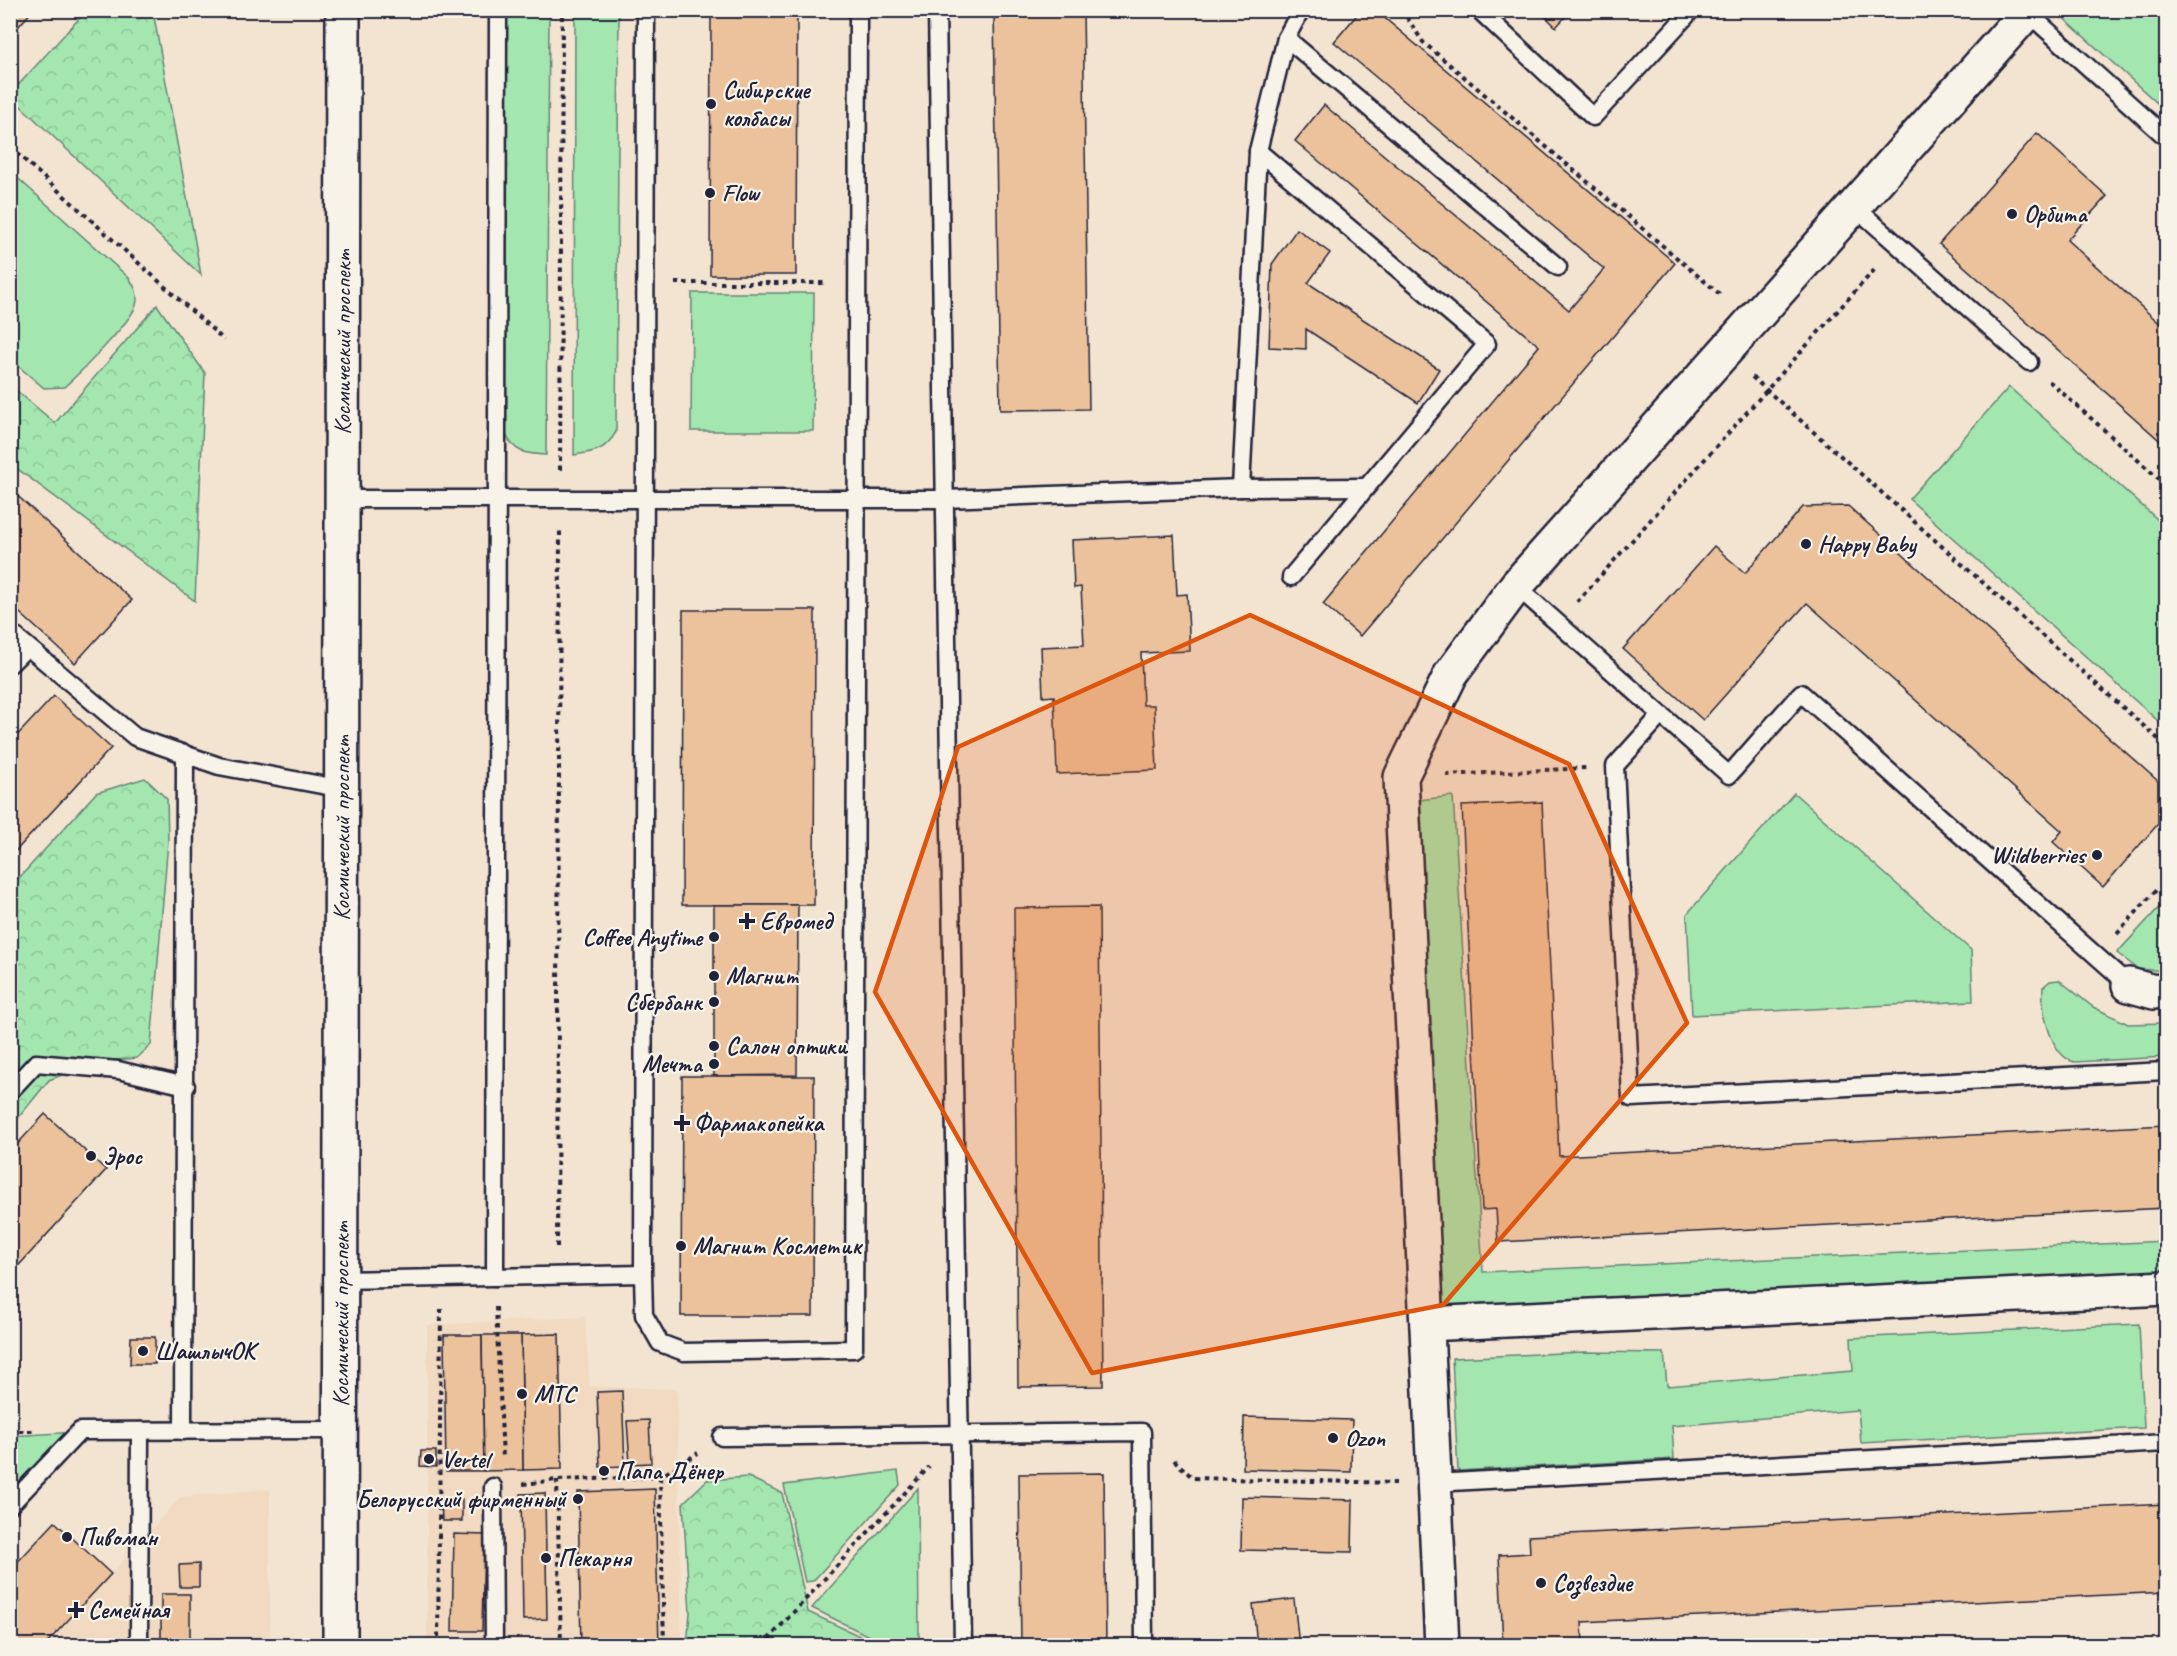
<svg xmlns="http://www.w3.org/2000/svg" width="2177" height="1656" font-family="Caveat,sans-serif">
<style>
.built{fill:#f1dac1}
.green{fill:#a4e6b0;stroke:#638476;stroke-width:1.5}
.forest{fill:url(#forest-crowns);stroke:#638476;stroke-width:1.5}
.building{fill:#ebc29b;stroke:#22223b;stroke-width:1.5}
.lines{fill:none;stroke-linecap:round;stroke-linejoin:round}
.lane-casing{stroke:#22223b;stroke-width:21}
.street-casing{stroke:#22223b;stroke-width:38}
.primary-casing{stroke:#22223b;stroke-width:38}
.path{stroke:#22223b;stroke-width:4;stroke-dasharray:4.5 4.5;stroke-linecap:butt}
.lane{stroke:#f7f3e8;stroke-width:16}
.street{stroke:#f7f3e8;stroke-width:33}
.primary{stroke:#f7f3e8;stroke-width:33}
.marked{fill:#de560e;fill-opacity:0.2;stroke:#de560e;stroke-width:4.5;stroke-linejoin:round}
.poi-dot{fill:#22223b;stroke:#f7f3e8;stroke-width:2}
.labels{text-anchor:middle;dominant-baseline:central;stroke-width:4.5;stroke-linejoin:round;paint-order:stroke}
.poi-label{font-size:24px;font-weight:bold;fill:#22223b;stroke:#f7f3e8;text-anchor:start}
.street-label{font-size:24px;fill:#22223b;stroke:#f7f3e8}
</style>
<defs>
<pattern id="forest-crowns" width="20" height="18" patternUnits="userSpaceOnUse" patternTransform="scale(1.5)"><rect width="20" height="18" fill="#a4e6b0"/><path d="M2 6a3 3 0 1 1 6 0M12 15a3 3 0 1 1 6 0" fill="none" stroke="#8dc598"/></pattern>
</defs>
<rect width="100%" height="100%" fill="#f3e4d1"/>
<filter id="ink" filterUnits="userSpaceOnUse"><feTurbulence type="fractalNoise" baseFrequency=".0167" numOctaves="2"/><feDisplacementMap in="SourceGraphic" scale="12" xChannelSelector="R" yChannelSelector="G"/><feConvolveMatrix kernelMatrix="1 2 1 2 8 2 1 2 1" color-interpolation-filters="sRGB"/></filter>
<g filter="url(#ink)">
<g class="built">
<path d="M585,1317L590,1386L677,1389L682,1645L427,1646V1325Z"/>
<path d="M270,1489V1645L46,1646L180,1497Z"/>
</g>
<g class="green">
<path d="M506,11H549L546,455C526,454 513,453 505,432Z"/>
<path d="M575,11H619L616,432C605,451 595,452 574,455Z"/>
<path d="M2062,11L2166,12V111L2059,14Z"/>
<path d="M11,172L129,278C135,287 139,294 136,305C132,321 78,375 64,387L44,388L11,360Z"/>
<path d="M692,293H814L813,431H691Z"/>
<path d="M2009,387L2166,527V728L1909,499Z"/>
<path d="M1794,793L1971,950L1973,1001L1692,1015L1687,914Z"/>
<path d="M1453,796L1483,1272L2166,1241V1281L1432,1320L1410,801Z"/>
<path d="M2166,900V971L2138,969L2117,953Z"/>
<path d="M2059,980L2093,1007L2128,1024L2166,1023V1057L2074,1062C2050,1055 2041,1010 2043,987L2050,981Z"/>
<path d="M2139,1324L2144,1428L1861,1443L1858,1410L1672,1426L1674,1459L1458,1471L1452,1358L1584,1352L1664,1353L1667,1386L1853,1371L1851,1338Z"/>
<path d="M76,1432L11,1501V1436Z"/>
<path d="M898,1471L900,1485L813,1581L805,1582L784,1485Z"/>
<path d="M918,1488L919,1645H887L812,1608Z"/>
</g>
<g class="forest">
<path d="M86,11H153L201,275L11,97V93Z"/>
<path d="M157,305L205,373L195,601L11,464V386L55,423Z"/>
<path d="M145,778L167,799L168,841L151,1045L137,1058L95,1062L49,1080L11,1127V887L96,793Z"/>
<path d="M748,1477L782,1493L808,1612L879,1645H687L690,1613L683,1503L707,1480Z"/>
</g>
<g class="building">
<path d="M10,10H33L10,36Z"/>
<path d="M711,10H797L796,275H710Z"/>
<path d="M994,10H1083L1089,409L1000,410Z"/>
<path d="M1361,10H1375L1675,263L1360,636L1323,604L1539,346L1295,141L1324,105L1569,310L1604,269L1334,42Z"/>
<path d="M1539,10H1572L1556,27Z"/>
<path d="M2037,133L2107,196L2067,240L2166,329V446L1939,244Z"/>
<path d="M1297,229L1330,253L1308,283L1439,369L1418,403L1306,329V349L1269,347L1272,264Z"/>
<path d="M10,489L132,600L75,663L10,604Z"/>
<path d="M1848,506L2158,781V824L2103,887L2053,842L2062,831L1807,603L1703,720L1623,649L1714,546L1745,573L1803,507Z"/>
<path d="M1174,535L1177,595L1187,594L1190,651L1141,653L1143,705H1154L1157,770L1057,774L1054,696L1043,697L1041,647L1084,645L1081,587L1074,588L1072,540Z"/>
<path d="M683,610H815L814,905H682Z"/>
<path d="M54,696L111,748L10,857V743Z"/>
<path d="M1542,802L1559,1156L2166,1125V1208L1498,1242L1496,1209L1482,1210L1462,806Z"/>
<path d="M714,905H798L797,1075L714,1076Z"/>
<path d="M1099,907L1103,1386L1018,1387L1014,908Z"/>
<path d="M682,1076H814L813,1316H681Z"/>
<path d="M45,1114L106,1170L10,1275V1152Z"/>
<path d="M559,1334L562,1469L523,1470L521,1335Z"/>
<path d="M444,1335H482L484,1471H446Z"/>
<path d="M482,1335H521L523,1470L484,1471Z"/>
<path d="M131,1337H155V1364H130Z"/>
<path d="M622,1391L625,1466L600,1467L597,1392Z"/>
<path d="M1244,1417L1352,1420L1351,1472L1243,1469Z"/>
<path d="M649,1420L651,1463L630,1464L627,1421Z"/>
<path d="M421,1451H436V1467L420,1466Z"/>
<path d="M1104,1473L1106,1646H1021L1019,1474Z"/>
<path d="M655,1489L659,1646H581L578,1492Z"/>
<path d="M545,1493L547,1619L523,1620L521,1494Z"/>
<path d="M1242,1497L1353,1500L1352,1552L1241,1550Z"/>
<path d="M441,1499H462V1521H442Z"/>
<path d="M2166,1504V1592L1582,1622L1583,1646H1503L1499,1555L1530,1553L1529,1536Z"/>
<path d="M55,1522L111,1574L44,1646H10V1570Z"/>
<path d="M454,1534L484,1535L482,1631H452Z"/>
<path d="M199,1564V1587H180L179,1565Z"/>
<rect x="161" y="1594" width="29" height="52"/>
<path d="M1294,1599L1299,1646H1257L1253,1604Z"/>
</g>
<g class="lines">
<defs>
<g id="lane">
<path d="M937,10L963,1646"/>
<path d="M1479,10L1593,117L1688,14"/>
<path d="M2028,13L2166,137"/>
<path d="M1286,38L1558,267"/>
<path d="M1258,151L1487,344L1291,577"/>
<path d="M1855,207L2029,362"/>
<path d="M1241,488L1258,151L1286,38L1301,10"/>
<path d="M343,499H944L1241,488L1366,487"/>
<path d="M1516,586L1729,775L1801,693L2129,985"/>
<path d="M10,632L135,737L219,766L343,789"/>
<path d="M10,664L27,647"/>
<path d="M1661,715L1615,766L1631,1098L2166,1071"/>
<path d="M10,1091L36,1063L118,1070L186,1086"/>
<path d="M643,1274L646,10"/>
<path d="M495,1277L498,10"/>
<path d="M341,1280L643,1274L644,1315L660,1343L684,1352L854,1349L858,10"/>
<path d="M183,1431L185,754"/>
<path d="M722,1437L1142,1432L1144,1646"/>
<path d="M1434,1483L2166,1443"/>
<path d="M493,1487L494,1646"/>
<path d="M10,1505L80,1431L341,1430"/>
<path d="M139,1646L140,1431"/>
</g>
<g id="street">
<path d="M2129,985L2154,992L2166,990"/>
<path d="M1427,1324L2166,1288"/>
<path d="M1442,1646L1401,777L1451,674L1516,586L2029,10"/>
</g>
<g id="primary">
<path id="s1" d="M340,1646L343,10"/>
</g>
</defs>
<use href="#lane" class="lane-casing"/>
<use href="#street" class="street-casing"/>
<use href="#primary" class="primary-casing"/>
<g class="path">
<path d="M1402,10L1423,42L1723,297"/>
<path d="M10,147L224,340"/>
<path d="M675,283H827"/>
<path d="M1752,377L2166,746"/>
<path d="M2049,381L2166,485"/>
<path d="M560,470L562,10"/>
<path d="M1577,602L1876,268"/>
<path d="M1446,775L1586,768"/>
<path d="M2117,934L2166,879"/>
<path d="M557,1247L560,529"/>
<path d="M496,1307L503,1459"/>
<path d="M10,1431H37"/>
<path d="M1174,1460L1193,1478L1396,1483"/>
<path d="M660,1477L664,1646"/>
<path d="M557,1480L561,1646"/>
<path d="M523,1484L557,1480L660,1477L698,1453"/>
<path d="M438,1646L441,1309"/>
<path d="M762,1646L929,1467"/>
</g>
<use href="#lane" class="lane"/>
<use href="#street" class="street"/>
<use href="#primary" class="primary"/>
</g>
</g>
<path class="marked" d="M1250,615L1569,764L1687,1023L1443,1305L1092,1373L875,992L958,747Z"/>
<g class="poi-dot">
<circle cx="711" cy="104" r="6"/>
<circle cx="710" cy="193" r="6"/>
<circle cx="2012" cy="214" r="6"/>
<circle cx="1806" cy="544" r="6"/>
<circle cx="2097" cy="855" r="6"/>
<path d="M744 912h6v6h6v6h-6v6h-6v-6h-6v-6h6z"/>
<circle cx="714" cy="937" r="6"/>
<circle cx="714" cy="976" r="6"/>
<circle cx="714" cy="1002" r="6"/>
<circle cx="714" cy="1046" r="6"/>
<circle cx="714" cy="1064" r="6"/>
<path d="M679 1114h6v6h6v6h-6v6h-6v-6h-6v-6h6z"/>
<circle cx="91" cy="1156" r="6"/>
<circle cx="681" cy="1246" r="6"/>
<circle cx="143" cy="1351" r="6"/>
<circle cx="522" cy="1394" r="6"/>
<circle cx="1333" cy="1438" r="6"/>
<circle cx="429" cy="1459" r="6"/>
<circle cx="604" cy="1471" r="6"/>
<circle cx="578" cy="1499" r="6"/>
<circle cx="67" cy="1537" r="6"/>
<circle cx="546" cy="1558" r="6"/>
<circle cx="1541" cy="1583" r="6"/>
<path d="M73 1601h6v6h6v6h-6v6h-6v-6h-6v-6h6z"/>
</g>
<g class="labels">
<g class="poi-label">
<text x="723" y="90">Сибирские<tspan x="723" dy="28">колбасы</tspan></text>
<text x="722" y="193">Flow</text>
<text x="2024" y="214">Орбита</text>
<text x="1818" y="544">Happy Baby</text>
<text x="2085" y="855" text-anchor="end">Wildberries</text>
<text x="760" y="921">Евромед</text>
<text x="702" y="937" text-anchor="end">Coffee Anytime</text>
<text x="726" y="976">Магнит</text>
<text x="702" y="1002" text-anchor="end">Сбербанк</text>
<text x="726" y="1046">Салон оптики</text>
<text x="702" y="1064" text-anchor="end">Мечта</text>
<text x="694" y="1123">Фармакопейка</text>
<text x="103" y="1156">Эрос</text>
<text x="693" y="1246">Магнит Косметик</text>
<text x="155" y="1351">ШашлычОК</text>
<text x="534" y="1394">МТС</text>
<text x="1345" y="1438">Ozon</text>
<text x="441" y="1459">Vertel</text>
<text x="616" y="1471">Папа Дёнер</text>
<text x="566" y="1499" text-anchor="end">Белорусский фирменный</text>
<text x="79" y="1537">Пивоман</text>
<text x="558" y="1558">Пекарня</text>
<text x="1553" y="1583">Созвездие</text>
<text x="88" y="1610">Семейная</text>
</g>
<g class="street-label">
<text stroke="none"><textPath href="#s1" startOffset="1304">Космический проспект</textPath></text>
<text stroke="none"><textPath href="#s1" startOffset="818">Космический проспект</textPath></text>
<text stroke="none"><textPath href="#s1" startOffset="332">Космический проспект</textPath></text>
</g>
</g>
<rect width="2177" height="1656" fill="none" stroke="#f7f3e8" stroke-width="36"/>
<rect x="18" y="18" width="2141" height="1620" fill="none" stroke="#22223b" stroke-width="2" filter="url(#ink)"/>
</svg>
